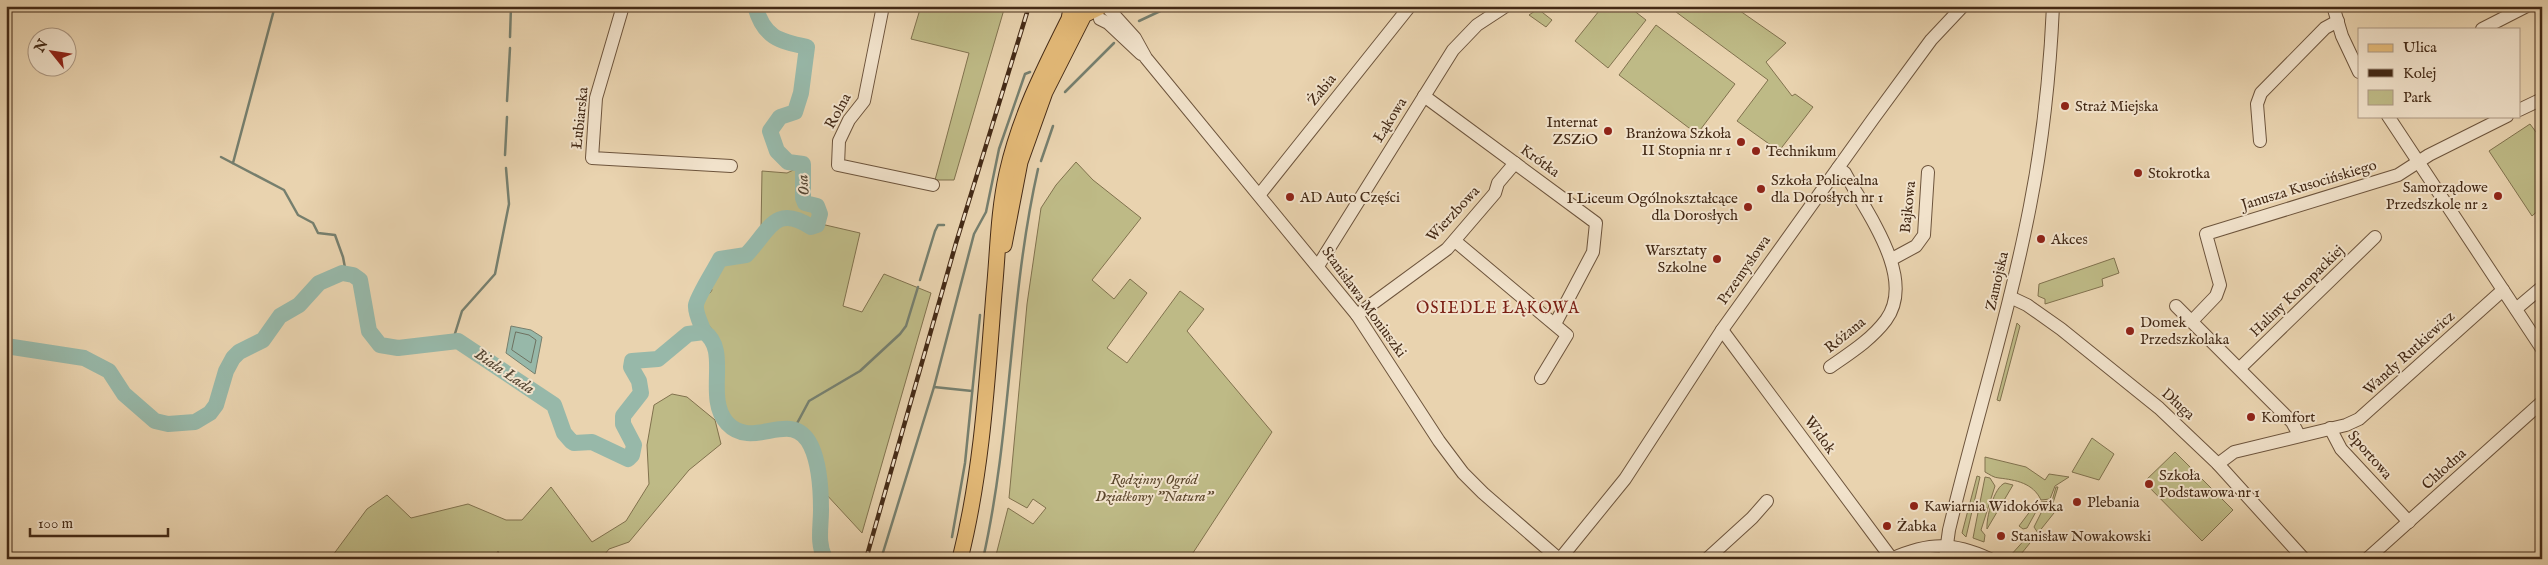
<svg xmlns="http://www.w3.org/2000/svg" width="2548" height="565" font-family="'IM FELL English',serif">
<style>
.green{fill:#beba86;stroke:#81724e}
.water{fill:#97b8a9;stroke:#767f6e}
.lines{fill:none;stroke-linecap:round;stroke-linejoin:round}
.shore{stroke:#6e7160;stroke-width:1}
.stream{stroke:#767f6e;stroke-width:2.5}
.river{stroke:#97b8a9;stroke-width:16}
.minor-casing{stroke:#6d543c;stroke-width:14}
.major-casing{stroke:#442a16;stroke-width:17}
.minor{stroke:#f1e2cb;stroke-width:12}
.major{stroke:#e4ba78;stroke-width:15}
.rail-casing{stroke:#442a16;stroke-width:4.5}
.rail{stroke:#f1e2cb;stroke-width:2.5;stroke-dasharray:8;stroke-linecap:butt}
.poi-dot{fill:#8f2418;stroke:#f1e2cb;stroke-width:2}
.labels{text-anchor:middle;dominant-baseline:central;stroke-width:4;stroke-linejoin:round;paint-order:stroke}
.street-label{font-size:15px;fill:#442a16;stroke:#f1e2cb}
.poi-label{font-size:15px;fill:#442a16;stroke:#f1e2cb;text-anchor:start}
.park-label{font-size:15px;font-style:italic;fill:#5c472c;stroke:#f1e2cb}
.water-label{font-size:16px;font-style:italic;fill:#554633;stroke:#f1e2cb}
.neighbourhood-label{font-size:16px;letter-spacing:1px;fill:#7a1f14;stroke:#f1e2cb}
</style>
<rect width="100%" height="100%" fill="#e9d3af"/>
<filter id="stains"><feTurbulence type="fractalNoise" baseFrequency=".004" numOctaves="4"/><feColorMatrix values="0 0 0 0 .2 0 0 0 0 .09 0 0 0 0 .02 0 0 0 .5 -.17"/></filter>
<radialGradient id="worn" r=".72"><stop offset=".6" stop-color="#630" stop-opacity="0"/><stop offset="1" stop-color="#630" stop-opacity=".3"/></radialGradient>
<g class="green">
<path d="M921,6H1005L954,180H935L969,53L911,39Z"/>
<path d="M1603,6H1628L1646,20L1608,68L1575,41Z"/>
<path d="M1668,6H1733L1786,43L1766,62L1792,96L1795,94L1813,107L1779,151L1737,121L1768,80Z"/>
<path d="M1538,9L1552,20L1546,27L1529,15Z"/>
<path d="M1656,25L1735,84L1697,134L1619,75Z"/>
<path d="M2530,124L2542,140V207L2532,216L2489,151Z"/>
<path d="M1076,162L1093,180L1141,218L1092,280L1114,299L1130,279L1147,293L1107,348L1127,363L1180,291L1204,309L1187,331L1272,432L1189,559H995L1008,508L1033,524L1046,508L1033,499L1027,508L1009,498L1027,304L1041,208L1056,185Z"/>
<path d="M802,166L803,204L816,211L817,220L810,225C793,209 778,217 761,230L762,171L787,173Z"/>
<path d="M784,220L799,221L809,229L817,227L821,224L860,233L843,306L862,312L884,274L931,293L862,533L825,493L819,453L801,425C779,418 758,435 737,425C714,413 724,365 719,342C715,322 690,323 703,292L710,293L712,290L709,283C718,262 721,261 743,256L746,259C757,245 767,226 784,220Z"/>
<path d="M2114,258L2119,273L2102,279L2103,286L2045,304V299L2038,296L2039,284Z"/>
<path d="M2017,323L2020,326L2000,401L1997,400Z"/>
<path d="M672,394L687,397L715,420L721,444L689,470L629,542L609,549L601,559H501L498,551L494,559H330L367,509L387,495L411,518L468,504L506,520H522L551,487L592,542L626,521L649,484L647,445L654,405Z"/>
<path d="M2092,438L2114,454L2099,480L2072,472Z"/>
<path d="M2175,452L2233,510L2202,541L2144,482Z"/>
<path d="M1985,457L2026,467L2045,480L2049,474L2069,477L2055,486L2050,499L2041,500C2033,483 2016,480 1999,478C1994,478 1989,474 1985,472Z"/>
<path d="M1977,476L1980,477L1966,537L1962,533Z"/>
<path d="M1985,477L1990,478L1995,486L1981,530L1985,535L1984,542L1973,538Z"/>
<path d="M2005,483L2013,485L1987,529C1986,518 1994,487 2005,483Z"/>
<path d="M2056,487H2058L2053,503L2058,508L2038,533L2034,527L2042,511L2041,502L2052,501Z"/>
<path d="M2034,506L2038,508L2027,528L2023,529L2019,526Z"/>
<path d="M2028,536L2034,538L2017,559L2010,556Z"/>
</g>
<g class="water">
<path d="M511,326L531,330L542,337L535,374L506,353Z"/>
<path d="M824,521L823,535L833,559H819L816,544L817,522Z"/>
</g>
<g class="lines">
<path class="shore" d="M516,332L529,335L536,340L531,363L512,350Z"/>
<g class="stream">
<path d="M1139,21L1171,6"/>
<path d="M510,37L511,6"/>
<path d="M1065,92L1114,43"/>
<path d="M507,101L510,48"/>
<path d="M505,155L507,117"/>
<path d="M221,157L284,190L298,215L313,223L318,233L335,235L343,257L346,273"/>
<path d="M1041,161L1053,126"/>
<path d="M233,163L275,6"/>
<path d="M920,280L935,231L938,225H944"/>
<path d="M453,340L462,311L495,274L509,204L506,168"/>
<path d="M934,387L972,391"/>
<path d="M794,429L809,401L860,371L900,334L906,326L918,287"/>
<path d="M952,537L965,463L980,315"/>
<path d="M881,559L934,387L974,234L986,212L999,149L1025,74L1030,72"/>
<path d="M946,559L947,558"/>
<path d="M983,559C1012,430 1009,297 1038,169"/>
</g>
<g class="river">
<path d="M704,332C701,324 695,313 696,305C697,297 715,269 720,259L746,255C769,232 774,203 811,227L817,225L820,214L817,206L805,203L803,198V164L788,162L777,151L770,131L780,117L795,112L801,93L807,47C779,41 764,38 755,6"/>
<path d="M6,346L84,358L109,371L124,394L155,421L168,424L195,422L210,413L216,405L226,371L233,358L239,352L263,340L280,316L299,305L319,283L342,273L353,275L360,280L369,331L380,345L398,348L458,341L554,405L564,433L571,441L574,443L592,442L628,459L632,455L634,445L623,424V416L641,393L639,381L631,367L632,361L658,359L688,334L704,332C731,350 704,397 727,423C754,452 792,406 811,446C819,463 821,491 821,510C821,527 817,543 825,559"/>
</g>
<defs>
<g id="minor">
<path d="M623,6L596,98L592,158L731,166"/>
<path d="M883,6L864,101L849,120L839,141L838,165L933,185"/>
<path d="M1106,6L1135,38L1146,58L1357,315L1439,441L1463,473L1483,493L1559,559"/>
<path d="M2333,6L2342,36L2359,72"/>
<path d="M1100,19L1108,23L1141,54"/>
<path d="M2482,29L2527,6"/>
<path d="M1424,96L1596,223L1593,252L1555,324"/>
<path d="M2519,110L2542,99"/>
<path d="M2388,116L2542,349"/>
<path d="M2260,141L2257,104L2261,93L2325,28L2338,21"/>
<path d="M1260,194L1410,6"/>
<path d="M1455,241L1567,335L1541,378"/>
<path d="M1892,259L1916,246L1924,235L1928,172"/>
<path d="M1318,266L1453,50L1477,25L1506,6"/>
<path d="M2010,297L2027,305L2061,329L2159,408L2218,464L2304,559"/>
<path d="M2176,306L2292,422L2299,435"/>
<path d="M2516,309L2542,287"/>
<path d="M1357,315L1447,249L1495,193L1498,183L1515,163"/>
<path d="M2192,321L2216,296L2220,285L2206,234L2398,175L2429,155L2507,116"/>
<path d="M1722,330L1892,559"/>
<path d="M1830,367C1850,353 1871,340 1886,320C1917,278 1866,212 1845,173L1838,168"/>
<path d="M2240,368L2375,237"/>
<path d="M2330,428L2341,449L2409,522"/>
<path d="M2218,464L2234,452L2346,425L2359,419L2503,290"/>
<path d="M1560,559L1625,479L1722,330L1873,119L1931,40L1963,6"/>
<path d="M1707,559L1752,518L1767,501"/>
<path d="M1891,559C1929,542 1953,542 1990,559"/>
<path d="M1945,559L1949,530C1975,421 2009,315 2030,206C2043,140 2050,73 2053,6"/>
<path d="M2367,559L2542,402"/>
<path d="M2540,559L2542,557"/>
</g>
<g id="major">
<path d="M1004,245L1020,162L1045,92L1084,15L1102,6"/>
<path d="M960,559C982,472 987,382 994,293C998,253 998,213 1007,173C1019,118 1044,69 1069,19L1071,9"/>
</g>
</defs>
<use href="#minor" class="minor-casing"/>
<use href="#major" class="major-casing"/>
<use href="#minor" class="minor"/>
<use href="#major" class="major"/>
<defs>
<path id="rail" d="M866,559L956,243L1029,6"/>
</defs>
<use href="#rail" class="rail-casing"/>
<use href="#rail" class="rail"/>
</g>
<g class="poi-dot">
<circle cx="2065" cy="106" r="5"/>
<circle cx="1608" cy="131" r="5"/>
<circle cx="1741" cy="142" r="5"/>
<circle cx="1756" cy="151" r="5"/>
<circle cx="2138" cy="173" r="5"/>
<circle cx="1761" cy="189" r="5"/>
<circle cx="2498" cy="196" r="5"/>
<circle cx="1290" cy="197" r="5"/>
<circle cx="1748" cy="207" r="5"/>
<circle cx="2041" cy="239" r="5"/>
<circle cx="1717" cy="259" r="5"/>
<circle cx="2130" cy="331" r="5"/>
<circle cx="2251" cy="417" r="5"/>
<circle cx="2149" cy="484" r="5"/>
<circle cx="2077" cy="502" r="5"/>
<circle cx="1914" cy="506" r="5"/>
<circle cx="1887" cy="526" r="5"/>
<circle cx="2001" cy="536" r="5"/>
</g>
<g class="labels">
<g class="street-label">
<text transform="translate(1322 90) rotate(-51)">Żabia</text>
<text transform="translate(838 111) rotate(-61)">Rolna</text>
<text transform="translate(580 118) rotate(-84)">Łubiarska</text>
<text transform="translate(1390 120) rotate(-58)">Łąkowa</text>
<text transform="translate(1540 161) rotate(36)">Krótka</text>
<text transform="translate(2309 185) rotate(-17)">Janusza Kusocińskiego</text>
<text transform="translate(1908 207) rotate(-84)">Bajkowa</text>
<text transform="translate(1453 214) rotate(-47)">Wierzbowa</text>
<text transform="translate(1744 270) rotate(-55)">Przemysłowa</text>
<text transform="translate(1997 281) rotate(-77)">Zamojska</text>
<text transform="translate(2297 291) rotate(-44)">Haliny Konopackiej</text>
<text transform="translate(1364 302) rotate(54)">Stanisława Moniuszki</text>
<text transform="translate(1845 335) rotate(-39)">Różana</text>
<text transform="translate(2409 353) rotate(-42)">Wandy Rutkiewicz</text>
<text transform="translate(2178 404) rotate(42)">Długa</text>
<text transform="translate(1820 435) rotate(54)">Widok</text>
<text transform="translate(2370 455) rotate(49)">Sportowa</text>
<text transform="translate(2444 469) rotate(-42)">Chłodna</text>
</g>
<g class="poi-label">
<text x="2075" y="106">Straż Miejska</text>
<text x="1598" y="122" text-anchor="end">Internat<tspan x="1598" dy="17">ZSZiO</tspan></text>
<text x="1731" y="133" text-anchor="end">Branżowa Szkoła<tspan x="1731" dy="17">II Stopnia nr 1</tspan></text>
<text x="1766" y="151">Technikum</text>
<text x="2148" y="173">Stokrotka</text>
<text x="1771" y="180">Szkoła Policealna<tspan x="1771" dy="17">dla Dorosłych nr 1</tspan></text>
<text x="2488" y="187" text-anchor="end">Samorządowe<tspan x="2488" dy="17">Przedszkole nr 2</tspan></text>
<text x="1300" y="197">AD Auto Części</text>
<text x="1738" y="198" text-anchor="end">I Liceum Ogólnokształcące<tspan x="1738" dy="17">dla Dorosłych</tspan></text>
<text x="2051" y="239">Akces</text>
<text x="1707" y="250" text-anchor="end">Warsztaty<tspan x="1707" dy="17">Szkolne</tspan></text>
<text x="2140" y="322">Domek<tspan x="2140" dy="17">Przedszkolaka</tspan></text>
<text x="2261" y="417">Komfort</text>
<text x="2159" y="475">Szkoła<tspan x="2159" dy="17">Podstawowa nr 1</tspan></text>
<text x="2087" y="502">Plebania</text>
<text x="1924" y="506">Kawiarnia Widokówka</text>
<text x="1897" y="526">Żabka</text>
<text x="2011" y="536">Stanisław Nowakowski</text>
</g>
<g class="park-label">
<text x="1154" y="479">Rodzinny Ogród<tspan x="1154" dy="17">Działkowy "Natura"</tspan></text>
</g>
<g class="water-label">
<text transform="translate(804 185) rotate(-95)">Osa</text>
<text transform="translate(504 372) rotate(34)">Biała Łada</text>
</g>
<g class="neighbourhood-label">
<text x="1498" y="309">OSIEDLE ŁĄKOWA</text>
</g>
</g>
<rect width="2548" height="565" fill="none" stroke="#e9d3af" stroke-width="25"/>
<rect x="8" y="8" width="2533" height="550" fill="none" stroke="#442a16" stroke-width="2.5"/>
<rect x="12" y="12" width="2523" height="540" fill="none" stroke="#442a16"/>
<rect x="2358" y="28" width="162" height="90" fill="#f1e2cb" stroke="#ac9883"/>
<rect x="2368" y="44" width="25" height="8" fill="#e4ba78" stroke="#ac9883"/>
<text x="2403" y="52" font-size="15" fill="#442a16">Ulica</text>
<rect x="2368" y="69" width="25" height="8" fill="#442a16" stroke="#ac9883"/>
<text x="2403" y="78" font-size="15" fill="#442a16">Kolej</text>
<rect x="2368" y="90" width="25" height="15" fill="#beba86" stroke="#ac9883"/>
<text x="2403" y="102" font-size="15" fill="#442a16">Park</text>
<g transform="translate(52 52) rotate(300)"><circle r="24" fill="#f1e2cb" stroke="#ac9883"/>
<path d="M0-4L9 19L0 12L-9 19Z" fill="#8f2418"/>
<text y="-8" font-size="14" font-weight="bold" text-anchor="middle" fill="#442a16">N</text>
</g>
<path d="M30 528v8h138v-8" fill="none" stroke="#442a16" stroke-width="2.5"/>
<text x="38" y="528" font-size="15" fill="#442a16" stroke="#f1e2cb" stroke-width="4" paint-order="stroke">100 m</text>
<rect width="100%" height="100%" filter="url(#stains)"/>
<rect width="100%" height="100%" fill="url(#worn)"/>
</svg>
